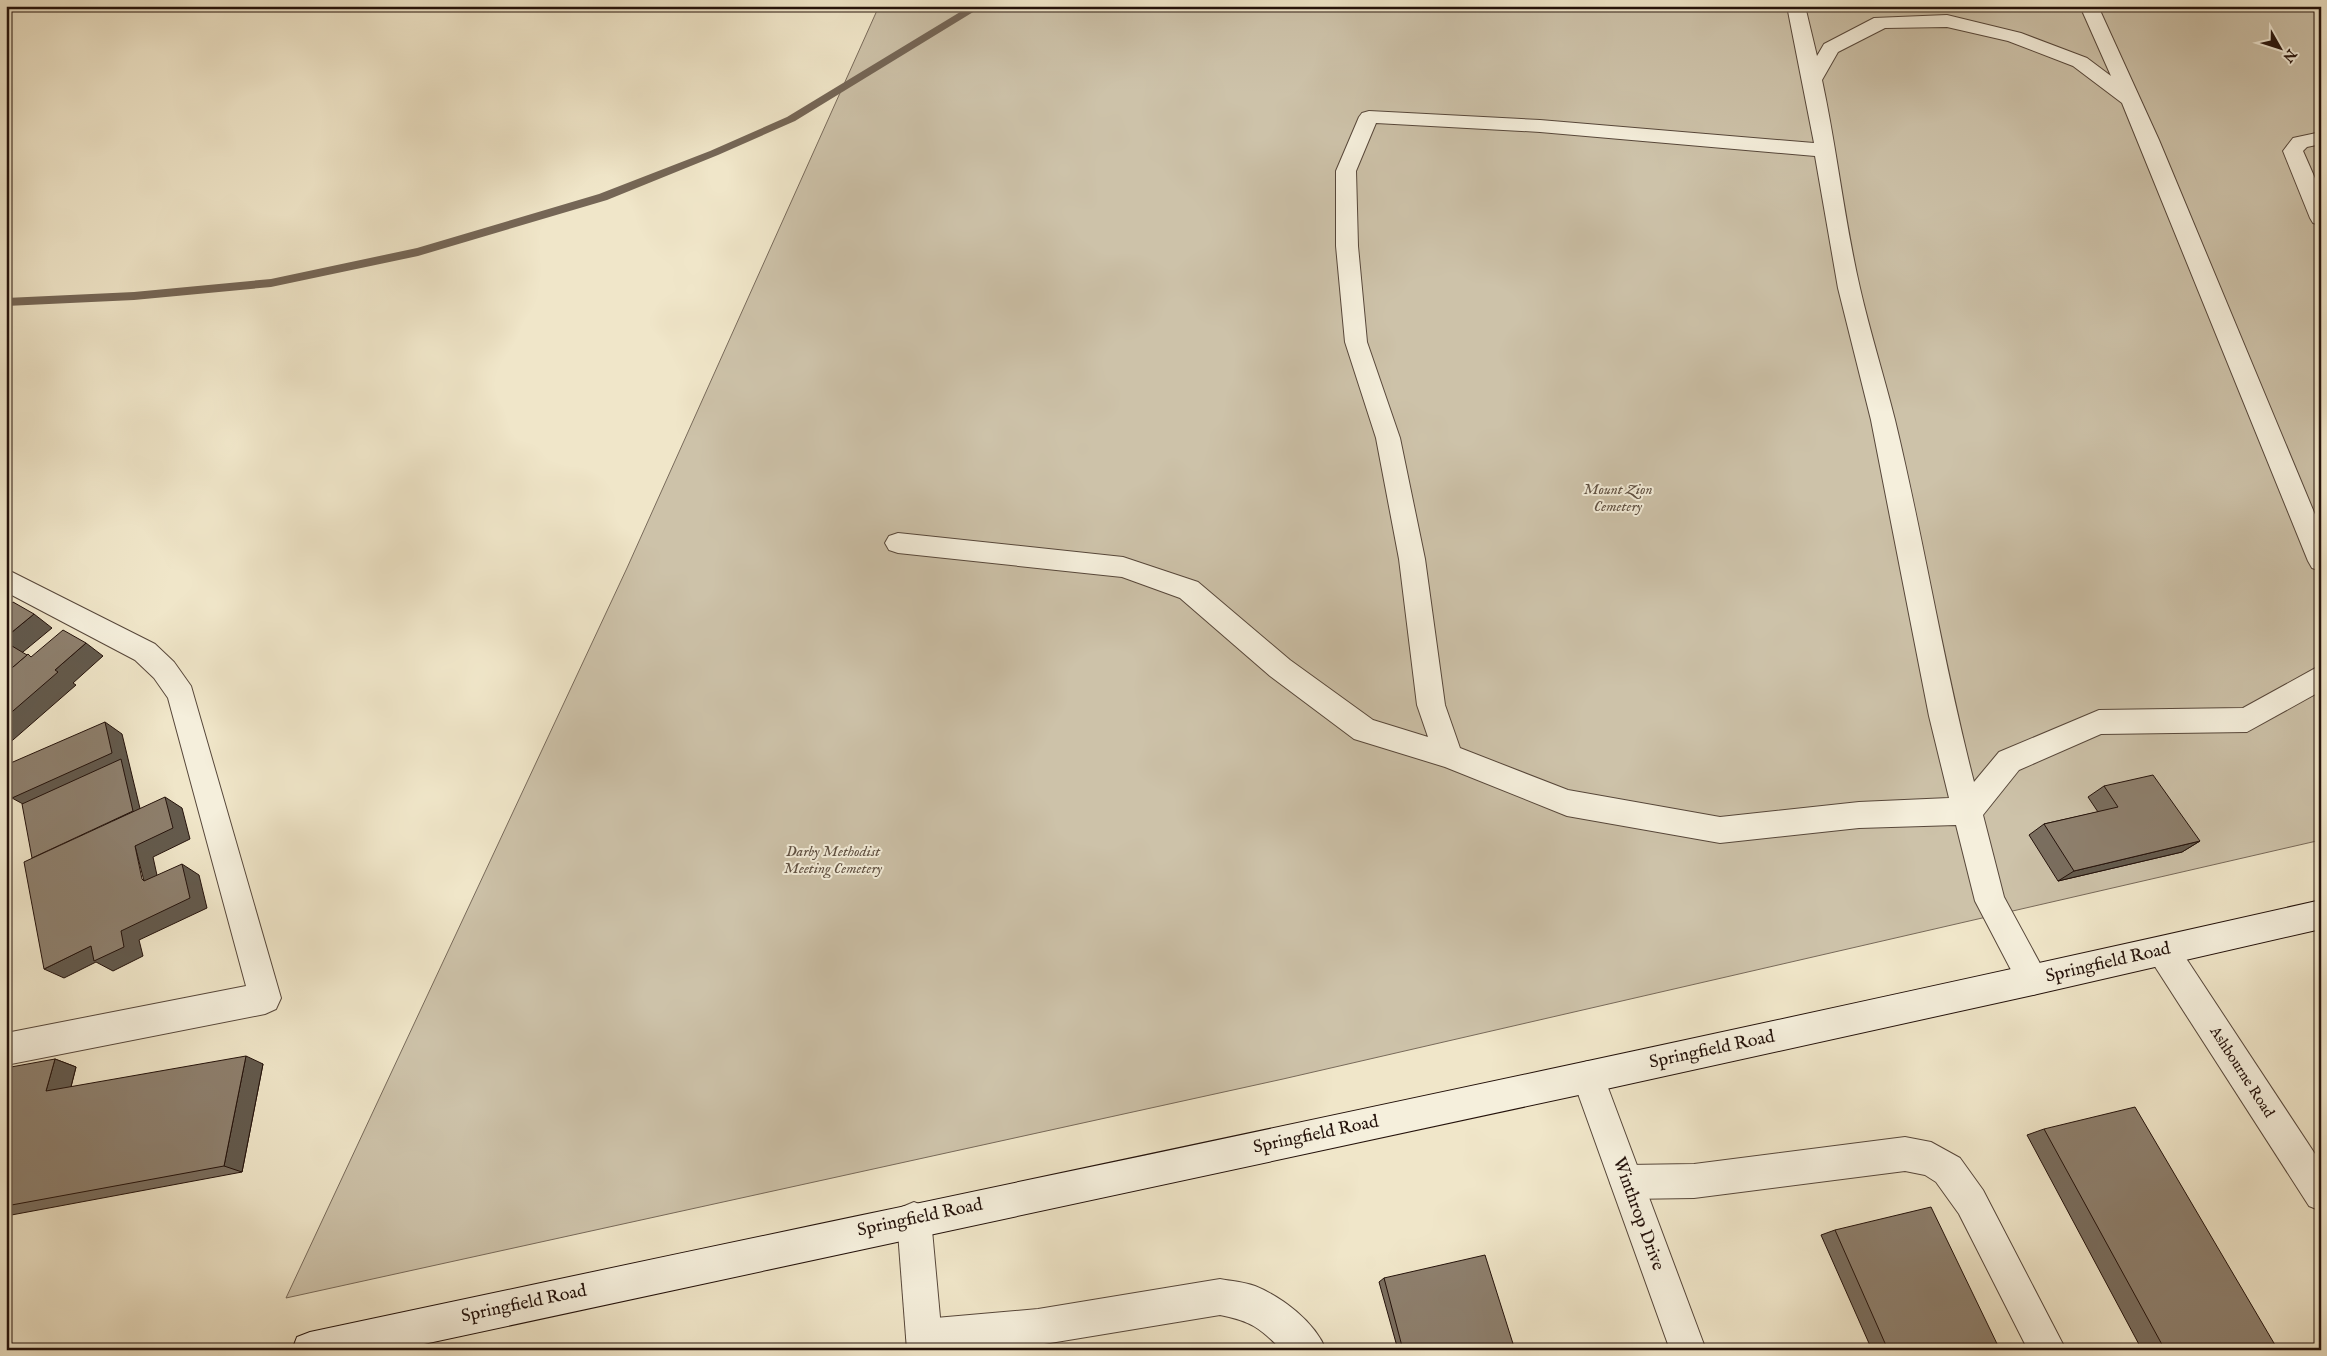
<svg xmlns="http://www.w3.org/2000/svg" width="2327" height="1356" font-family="'IM FELL English',serif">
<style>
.green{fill:#cdc2a9;stroke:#786a5a}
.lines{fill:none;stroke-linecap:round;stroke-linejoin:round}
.stream{fill:#756656;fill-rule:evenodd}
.service-casing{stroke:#57473a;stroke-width:2}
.minor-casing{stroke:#57473a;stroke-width:2}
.secondary-casing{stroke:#24120b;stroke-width:2}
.service{fill:#f5efdc;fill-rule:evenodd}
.minor{fill:#f5efdc;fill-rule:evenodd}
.secondary{fill:#f5efdc;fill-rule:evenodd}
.wall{fill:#7a6e5f;stroke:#24120b}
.shaded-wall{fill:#635a4d;stroke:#24120b}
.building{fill:#8e806e;stroke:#24120b}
.labels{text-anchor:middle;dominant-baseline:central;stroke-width:4;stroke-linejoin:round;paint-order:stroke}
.park-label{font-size:15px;font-style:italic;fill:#5f5042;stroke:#f5efdc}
.street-label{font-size:15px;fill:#24120b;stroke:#f5efdc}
.near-street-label{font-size:18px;fill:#24120b;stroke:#f5efdc}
</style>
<rect width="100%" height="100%" fill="#f0e6c9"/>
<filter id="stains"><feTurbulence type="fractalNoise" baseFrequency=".004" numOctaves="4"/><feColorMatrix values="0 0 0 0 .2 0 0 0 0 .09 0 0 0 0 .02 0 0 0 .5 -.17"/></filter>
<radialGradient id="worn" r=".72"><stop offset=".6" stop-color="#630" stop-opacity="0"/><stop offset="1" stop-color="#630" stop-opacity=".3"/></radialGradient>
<path class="green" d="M879,6H2321V840L1283,1079L286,1298L627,568Z"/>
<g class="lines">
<path class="stream" d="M970,6H983L795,121L718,155L607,200L418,256L271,287L134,300L6,306V298L134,292L271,279L417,248L599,194L710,151L787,117Z"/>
<defs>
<g id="service">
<path d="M1787,6H1805L1817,56L1824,44L1874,18L1947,15L2021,33L2087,58L2111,76L2080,6H2098L2159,140L2321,529V571L2312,568L2308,561L2122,103L2073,66L2008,41L1947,27L1885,28L1838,52L1822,80C1837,149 1844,219 1860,288C1870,332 1884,376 1895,420C1924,540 1943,662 1974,782L1999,752L2099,710L2243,708L2321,665V691L2247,732L2101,734L2019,770L1983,815L2004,897L2049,980L2044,991L2033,995L2022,991L1975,901L1956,825L1859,828L1720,843L1567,816L1445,767L1354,739L1270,676L1180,598L1122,577L898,553L889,550L885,543L889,536L898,533L1123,557L1198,582L1290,660L1373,720L1428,737L1417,705L1399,559L1376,438L1345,342L1336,246V171L1359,117L1362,113L1369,111L1540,120L1814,143ZM1376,123L1540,132L1815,156L1838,288L1871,420L1929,716L1949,798L1859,802L1720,817L1568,790L1460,748L1445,705L1425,559L1400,438L1367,342L1358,246L1356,171Z"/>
<path d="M2321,132V144L2307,147L2303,151L2321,192V225L2313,223L2310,218L2283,151L2293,138Z"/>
<path d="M6,569L155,644L174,662L191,686L281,998L276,1009L265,1014L6,1065V1033L246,986L168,698L154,678L135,660L6,592Z"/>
<path d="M1905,1137L1931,1142L1960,1158L1983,1190L2066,1350H2028L1959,1214L1936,1182L1925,1175L1905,1171L1694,1198L1627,1199L1615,1194L1610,1182L1615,1170L1627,1165L1694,1164Z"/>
<path d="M1220,1279C1231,1281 1244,1282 1255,1286C1282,1297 1315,1322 1326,1350H1282C1260,1328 1251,1321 1220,1315L1038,1345L985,1350H911L906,1337L911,1324L924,1319L1038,1309Z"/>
</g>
<g id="minor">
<path d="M2163,936L2174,940L2321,1163V1211L2309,1206L2152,962L2147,951L2152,940Z"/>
<path d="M1588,1061L1600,1065L1604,1077L1706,1350H1670L1572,1077L1576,1065Z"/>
<path d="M914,1202L926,1207L931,1219L943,1350H907L897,1219L902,1207Z"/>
</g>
<path id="secondary" d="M2321,900V929L2033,995L1588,1093L396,1350H292L297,1337L310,1332C981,1189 1652,1051 2321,900Z"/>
</defs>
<use href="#service" class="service-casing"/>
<use href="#minor" class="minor-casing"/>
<use href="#secondary" class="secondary-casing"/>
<use href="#service" class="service"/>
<use href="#minor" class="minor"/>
<use href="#secondary" class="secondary"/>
</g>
<g class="wall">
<path d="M2104,786L2200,841L2182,852L2058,881L2029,835L2044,824L2098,812L2088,797Z"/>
<path d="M55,1059L76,1067L71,1087L263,1064L242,1172L6,1216V1083Z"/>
<path d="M2044,1129L2278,1350H2142L2027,1135Z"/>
<path d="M1835,1230L2000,1350H1872L1821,1235Z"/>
<path d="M1384,1278L1515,1350H1398L1379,1282Z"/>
</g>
<g class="shaded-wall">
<path d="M34,614L52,628L6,666V637Z"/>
<path d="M86,643L103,656L73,683L76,685L6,746V717L55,670Z"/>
<path d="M105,722L122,734L144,825L32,809L12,798Z"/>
<path d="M165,797L182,808L190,839L153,857L160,889L144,881L135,846Z"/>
<path d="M2200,841L2182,852L2058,881L2074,871Z"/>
<path d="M182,864L199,875L207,908L139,940L143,956L113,971L96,962L64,978L44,969L121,931Z"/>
<path d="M246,1056L263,1064L242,1172L224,1166Z"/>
<path d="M55,1059L76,1067L68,1098L46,1091Z"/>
</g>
<g class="building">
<path d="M13,602L34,614L6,637V607Z"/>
<path d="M63,630L86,643L55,670L58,672L6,717V673L28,654L31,657Z"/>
<path d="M12,646L27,655L6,673V651Z"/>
<path d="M105,722L112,753L12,798L6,765Z"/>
<path d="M121,759L133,811L32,858L22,804Z"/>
<path d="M2153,775L2200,841L2074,871L2044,824L2118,807L2104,786Z"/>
<path d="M165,797L173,828L135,846L142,879L144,881L182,864L190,898L121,931L124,947L94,961L91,946L44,969L24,862Z"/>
<path d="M246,1056L224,1166L6,1206V1083L11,1067L55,1059L46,1091Z"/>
<path d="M2135,1107L2278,1350H2165L2044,1129Z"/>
<path d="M1931,1207L2000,1350H1888L1835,1230Z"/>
<path d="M1485,1255L1515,1350H1403L1384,1278Z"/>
</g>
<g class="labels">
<g class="park-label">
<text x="1618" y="489">Mount Zion<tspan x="1618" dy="17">Cemetery</tspan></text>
<text x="833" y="851">Darby Methodist<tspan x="833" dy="17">Meeting Cemetery</tspan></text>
</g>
<g class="street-label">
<text transform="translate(2242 1072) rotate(57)">Ashbourne Road</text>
</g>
<g class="near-street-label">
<text transform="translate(2108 963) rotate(-13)">Springfield Road</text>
<text transform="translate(1712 1050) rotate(-12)">Springfield Road</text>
<text transform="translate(1316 1135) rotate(-12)">Springfield Road</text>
<text transform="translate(1638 1214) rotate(70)">Winthrop Drive</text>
<text transform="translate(920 1218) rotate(-12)">Springfield Road</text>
<text transform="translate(524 1304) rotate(-12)">Springfield Road</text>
</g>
</g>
<rect width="2327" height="1356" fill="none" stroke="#f0e6c9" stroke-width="25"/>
<rect x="8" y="8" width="2312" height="1341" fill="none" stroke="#24120b" stroke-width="2.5"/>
<rect x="12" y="12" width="2302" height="1331" fill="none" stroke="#24120b"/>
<g transform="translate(2280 48) rotate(129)" stroke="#f5efdc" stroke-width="4" paint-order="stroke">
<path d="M0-4L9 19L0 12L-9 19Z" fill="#24120b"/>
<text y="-8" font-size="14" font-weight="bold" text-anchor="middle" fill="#24120b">N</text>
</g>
<rect width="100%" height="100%" filter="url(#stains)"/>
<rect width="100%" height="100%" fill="url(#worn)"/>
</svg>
